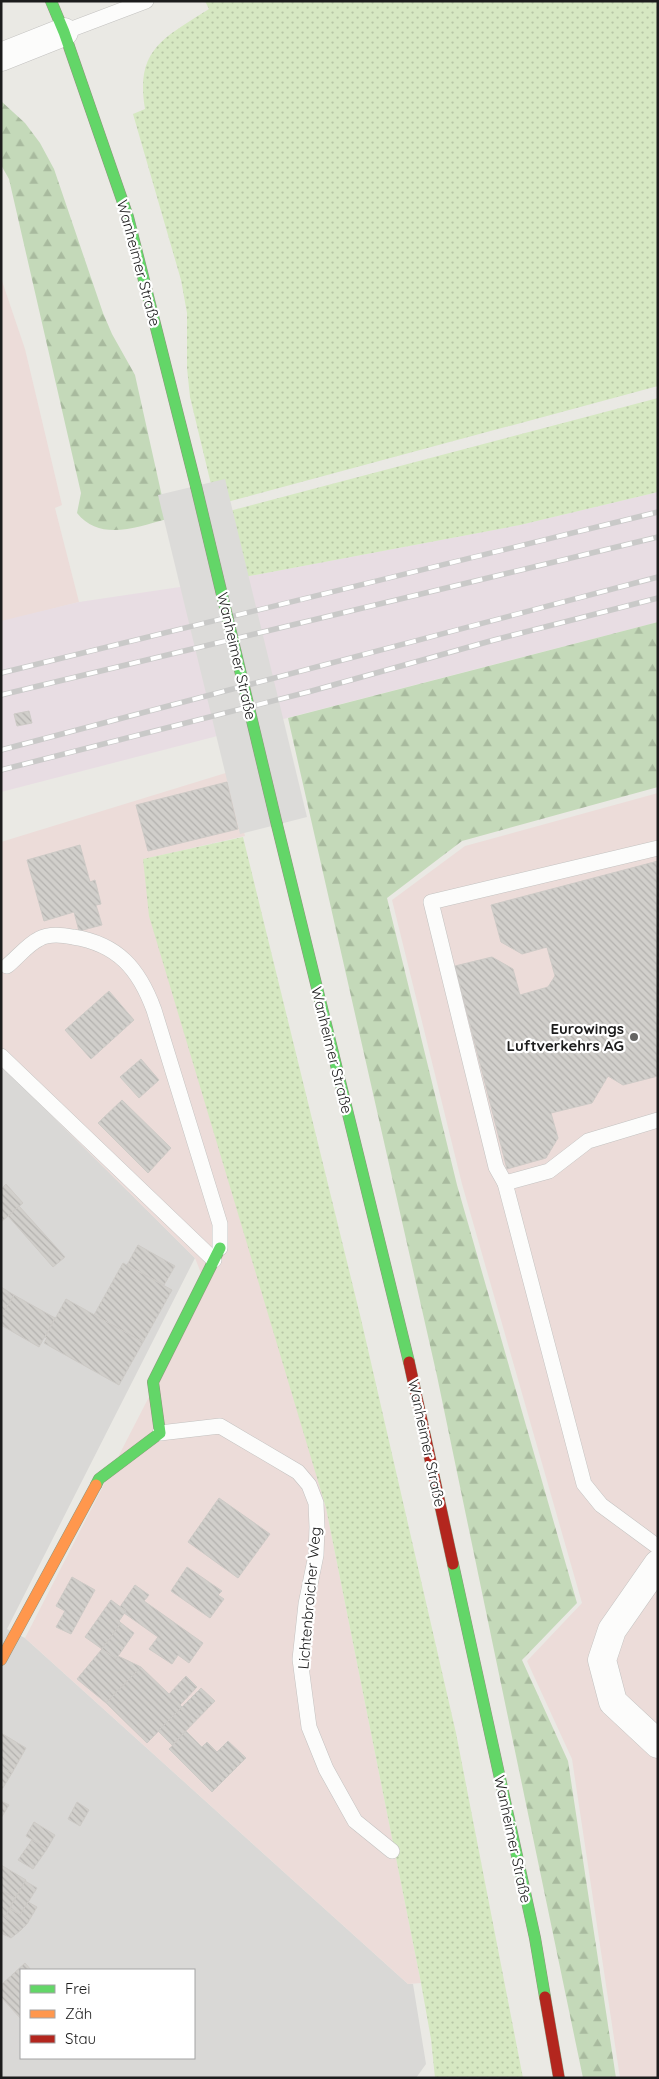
<svg xmlns="http://www.w3.org/2000/svg" width="659" height="2079" font-family="Quicksand,sans-serif">
<style>
.residential{fill:#d9d8d6;fill-rule:evenodd}
.commercial{fill:#ecdcd9}
.railway{fill:#e8dde3}
.grass{fill:url(#grass-dots)}
.forest{fill:url(#forest-firs)}
.pier{fill:#dcdbd9}
.building{fill:url(#building-back-hatch);stroke:#cdcac6}
.lines{fill:none;stroke-linecap:round;stroke-linejoin:round}
.lane-casing{stroke:#c3c2c0;stroke-width:16}
.street-casing{stroke:#c3c2c0;stroke-width:29}
.fast-casing{stroke:#91947d;stroke-width:12}
.slow-casing{stroke:#91947d;stroke-width:12}
.jam-casing{stroke:#91947d;stroke-width:12}
.lane{stroke:#fcfcfb;stroke-width:15}
.street{stroke:#fcfcfb;stroke-width:28}
.fast{stroke:#63d668;stroke-width:11}
.slow{stroke:#ff974d;stroke-width:11}
.jam{stroke:#b3261e;stroke-width:11}
.rail-casing{stroke:#c9c9c8;stroke-width:5.5}
.rail{stroke:#fff;stroke-width:4;stroke-dasharray:11;stroke-linecap:butt}
.fast-bridge-casing{stroke:#91947d;stroke-width:12;stroke-linecap:butt}
.fast-bridge{stroke:#63d668;stroke-width:11}
.poi-dot{fill:#646462;stroke:#fff;stroke-width:2}
.labels{text-anchor:middle;dominant-baseline:central;stroke-width:4.5;stroke-linejoin:round;paint-order:stroke}
.street-label{font-size:15px;fill:#1c1c1c;stroke:#fff}
.poi-label{font-size:15px;font-weight:bold;fill:#1c1c1c;stroke:#fff;text-anchor:end}
</style>
<defs>
<pattern id="grass-dots" width="8" height="8" patternUnits="userSpaceOnUse" patternTransform="scale(1.25)"><rect width="8" height="8" fill="#d6e8c2"/><path d="M2 2h.1M6 6h.1" fill="none" stroke="#b7c6a6" stroke-width="1.8" stroke-linecap="round"/></pattern>
<pattern id="forest-firs" width="22" height="20" patternUnits="userSpaceOnUse" patternTransform="scale(1.25)"><rect width="22" height="20" fill="#c4d9b9"/><path d="M5 1l3.5 6h-7zM16 11l3.5 6h-7z" fill="#a8ba9e"/></pattern>
<pattern id="building-back-hatch" width="6" height="6" patternUnits="userSpaceOnUse" patternTransform="scale(1.25)"><rect width="6" height="6" fill="#d1cfcb"/><path d="M-1 5l2 2M0 0l6 6M5-1l2 2" fill="none" stroke="#b3b1ae"/></pattern>
</defs>
<rect width="100%" height="100%" fill="#eae9e4"/>
<path class="residential" d="M1,1065L195,1258L7,1629L25,1638L408,1984H413L426,2064L416,2078H1ZM21,1970H194V2058H21Z"/>
<g class="commercial">
<path d="M1,278L25,349L62,505L55,508L79,602L1,622Z"/>
<path d="M229,772L245,836L144,859L326,1508L421,1983L408,1984L25,1638L206,1286L195,1258L1,1065V842Z"/>
<path d="M658,793V2078H620L572,1759L527,1661L582,1603L462,1184L392,900L465,846Z"/>
</g>
<path class="railway" d="M658,492V622L1,792V621L79,602L234,579L520,525Z"/>
<g class="grass">
<path d="M205,1H658V386L216,505L190,397L187,368V313L181,280L133,114L145,109C135,49 164,38 209,9Z"/>
<path d="M658,398V492L520,525L234,579L218,514Z"/>
<path d="M243,837L361,1319L456,1733L523,2078H435L431,2039L421,1983L326,1508L149,916L143,859Z"/>
</g>
<g class="forest">
<path d="M1,101L25,123L40,143L54,169L103,313L112,334L135,375L167,519C137,527 100,542 77,513L81,493L9,179L1,165Z"/>
<path d="M658,622V787L462,841L387,898L457,1185L577,1603L522,1660L568,1761L616,2078H583L437,1376L288,718Z"/>
</g>
<path class="pier" d="M225,479L307,817L240,834L158,495Z"/>
<g class="building">
<path d="M29,711L32,723L17,726L14,714Z"/>
<path d="M227,782L238,829L148,851L136,805Z"/>
<path d="M80,845L90,882L95,880L101,904L96,905L102,925L79,931L74,912L44,921L27,860Z"/>
<path d="M658,861V1076L623,1085L608,1076L592,1103L551,1113L558,1138L546,1158L507,1169L455,966L492,957L513,969L520,995L548,987L555,976L547,947L522,954L501,942L491,905Z"/>
<path d="M109,991L134,1020L91,1059L65,1030Z"/>
<path d="M141,1059L159,1080L139,1098L120,1077Z"/>
<path d="M122,1100L171,1148L148,1173L98,1123Z"/>
<path d="M6,1184L23,1203L1,1222V1189Z"/>
<path d="M19,1206L65,1257L53,1267L8,1216Z"/>
<path d="M138,1245L175,1266L164,1285L127,1265Z"/>
<path d="M123,1263L172,1290L143,1342L94,1315Z"/>
<path d="M1,1287L14,1295L1,1317Z"/>
<path d="M14,1295L55,1318L39,1347L1,1325V1317Z"/>
<path d="M66,1299L143,1342L119,1385L44,1343L47,1338L45,1337Z"/>
<path d="M219,1498L270,1534L238,1578L188,1542Z"/>
<path d="M187,1567L222,1591L218,1595L224,1599L210,1618L171,1591Z"/>
<path d="M72,1577L95,1590L71,1634L56,1627L65,1611L56,1606Z"/>
<path d="M135,1585L149,1595L144,1601L203,1643L189,1663L178,1655L172,1664L149,1649L158,1637L124,1613L126,1611L120,1607Z"/>
<path d="M111,1600L126,1611L119,1621L121,1623L102,1649L85,1637Z"/>
<path d="M121,1623L134,1633L116,1659L102,1649Z"/>
<path d="M102,1649L116,1659L118,1656L141,1667L106,1703L77,1679Z"/>
<path d="M141,1667L169,1694L186,1676L197,1687L180,1705L182,1707L147,1743L106,1703Z"/>
<path d="M201,1688L215,1701L172,1745L158,1731Z"/>
<path d="M186,1731L202,1747L207,1742L217,1752L228,1741L246,1758L212,1792L169,1749Z"/>
<path d="M1,1733L26,1748L12,1773L1,1767Z"/>
<path d="M1,1767L12,1773L1,1791Z"/>
<path d="M1,1801L9,1805L1,1818Z"/>
<path d="M77,1802L89,1810L80,1826L68,1819Z"/>
<path d="M34,1822L55,1835L47,1849L26,1836Z"/>
<path d="M32,1840L47,1849L33,1869L18,1860Z"/>
<path d="M1,1865L26,1880L15,1898L1,1890Z"/>
<path d="M25,1881L37,1888L20,1915L10,1908Z"/>
<path d="M1,1890L15,1898L5,1917L1,1914Z"/>
<path d="M28,1902L37,1907L27,1924L21,1930L5,1917L10,1909L20,1915Z"/>
<path d="M1,1914L21,1930L11,1938L1,1933Z"/>
<path d="M25,1963L31,1970H21V2019L1,1997V1985Z"/>
</g>
<g class="lines">
<defs>
<g id="lane">
<path d="M64,32L146,1"/>
<path d="M7,966C17,958 28,944 39,939C49,933 63,935 73,937C118,944 139,969 154,1010L220,1224V1248"/>
<path d="M1,1056L214,1260"/>
<path d="M658,1120L588,1141L549,1171L505,1183L584,1484L601,1505L658,1547"/>
<path d="M505,1183L496,1167L431,902L658,848"/>
<path d="M160,1433L220,1426L298,1472L309,1485L316,1503L317,1527L316,1555L306,1604L300,1659L309,1727L326,1769L355,1821L392,1851"/>
</g>
<g id="street">
<path d="M1,57L64,32"/>
<path d="M658,1564L612,1630L602,1660L613,1702L658,1744"/>
</g>
<g id="fast">
<path d="M51,1L64,32L128,217L196,486"/>
<path d="M277,825L409,1362"/>
<path d="M96,1485L99,1479L160,1433L153,1382L220,1248"/>
<path d="M453,1564L535,1938L545,1997"/>
</g>
<path id="slow" d="M1,1660L96,1485"/>
<g id="jam">
<path d="M409,1362L453,1564"/>
<path d="M545,1997L559,2078"/>
</g>
</defs>
<use href="#lane" class="lane-casing"/>
<use href="#street" class="street-casing"/>
<use href="#fast" class="fast-casing"/>
<use href="#slow" class="slow-casing"/>
<use href="#jam" class="jam-casing"/>
<use href="#lane" class="lane"/>
<use href="#street" class="street"/>
<use href="#fast" class="fast"/>
<use href="#slow" class="slow"/>
<use href="#jam" class="jam"/>
<defs>
<g id="rail">
<path d="M1,673L658,512"/>
<path d="M1,695L658,537"/>
<path d="M1,750L658,577"/>
<path d="M1,770L308,692L494,640L658,598"/>
</g>
</defs>
<use href="#rail" class="rail-casing"/>
<use href="#rail" class="rail"/>
<defs>
<path id="fast-bridge" d="M196,486L277,825"/>
</defs>
<use href="#fast-bridge" class="fast-bridge-casing"/>
<use href="#fast-bridge" class="fast-bridge"/>
</g>
<circle class="poi-dot" cx="634" cy="1037" r="5"/>
<g class="labels">
<g class="street-label">
<text transform="translate(139 263) rotate(75)">Wanheimer Straße</text>
<text transform="translate(237 656) rotate(77)">Wanheimer Straße</text>
<text transform="translate(332 1050) rotate(76)">Wanheimer Straße</text>
<text transform="translate(427 1443) rotate(78)">Wanheimer Straße</text>
<text transform="translate(309 1598) rotate(-85)">Lichtenbroicher Weg</text>
<text transform="translate(513 1839) rotate(78)">Wanheimer Straße</text>
</g>
<g class="poi-label">
<text x="624" y="1028">Eurowings<tspan x="624" dy="17">Luftverkehrs AG</tspan></text>
</g>
</g>
<rect width="659" height="2079" fill="none" stroke="#1c1c1c" stroke-width="5"/>
<rect x="20" y="1969" width="175" height="90" fill="#ffffff" stroke="#a4a4a4"/>
<rect x="30" y="1985" width="25" height="8" fill="#63d668" stroke="#a4a4a4"/>
<text x="65" y="1994" font-size="15" fill="#1c1c1c">Frei</text>
<rect x="30" y="2010" width="25" height="8" fill="#ff974d" stroke="#a4a4a4"/>
<text x="65" y="2019" font-size="15" fill="#1c1c1c">Zäh</text>
<rect x="30" y="2035" width="25" height="8" fill="#b3261e" stroke="#a4a4a4"/>
<text x="65" y="2044" font-size="15" fill="#1c1c1c">Stau</text>
</svg>
